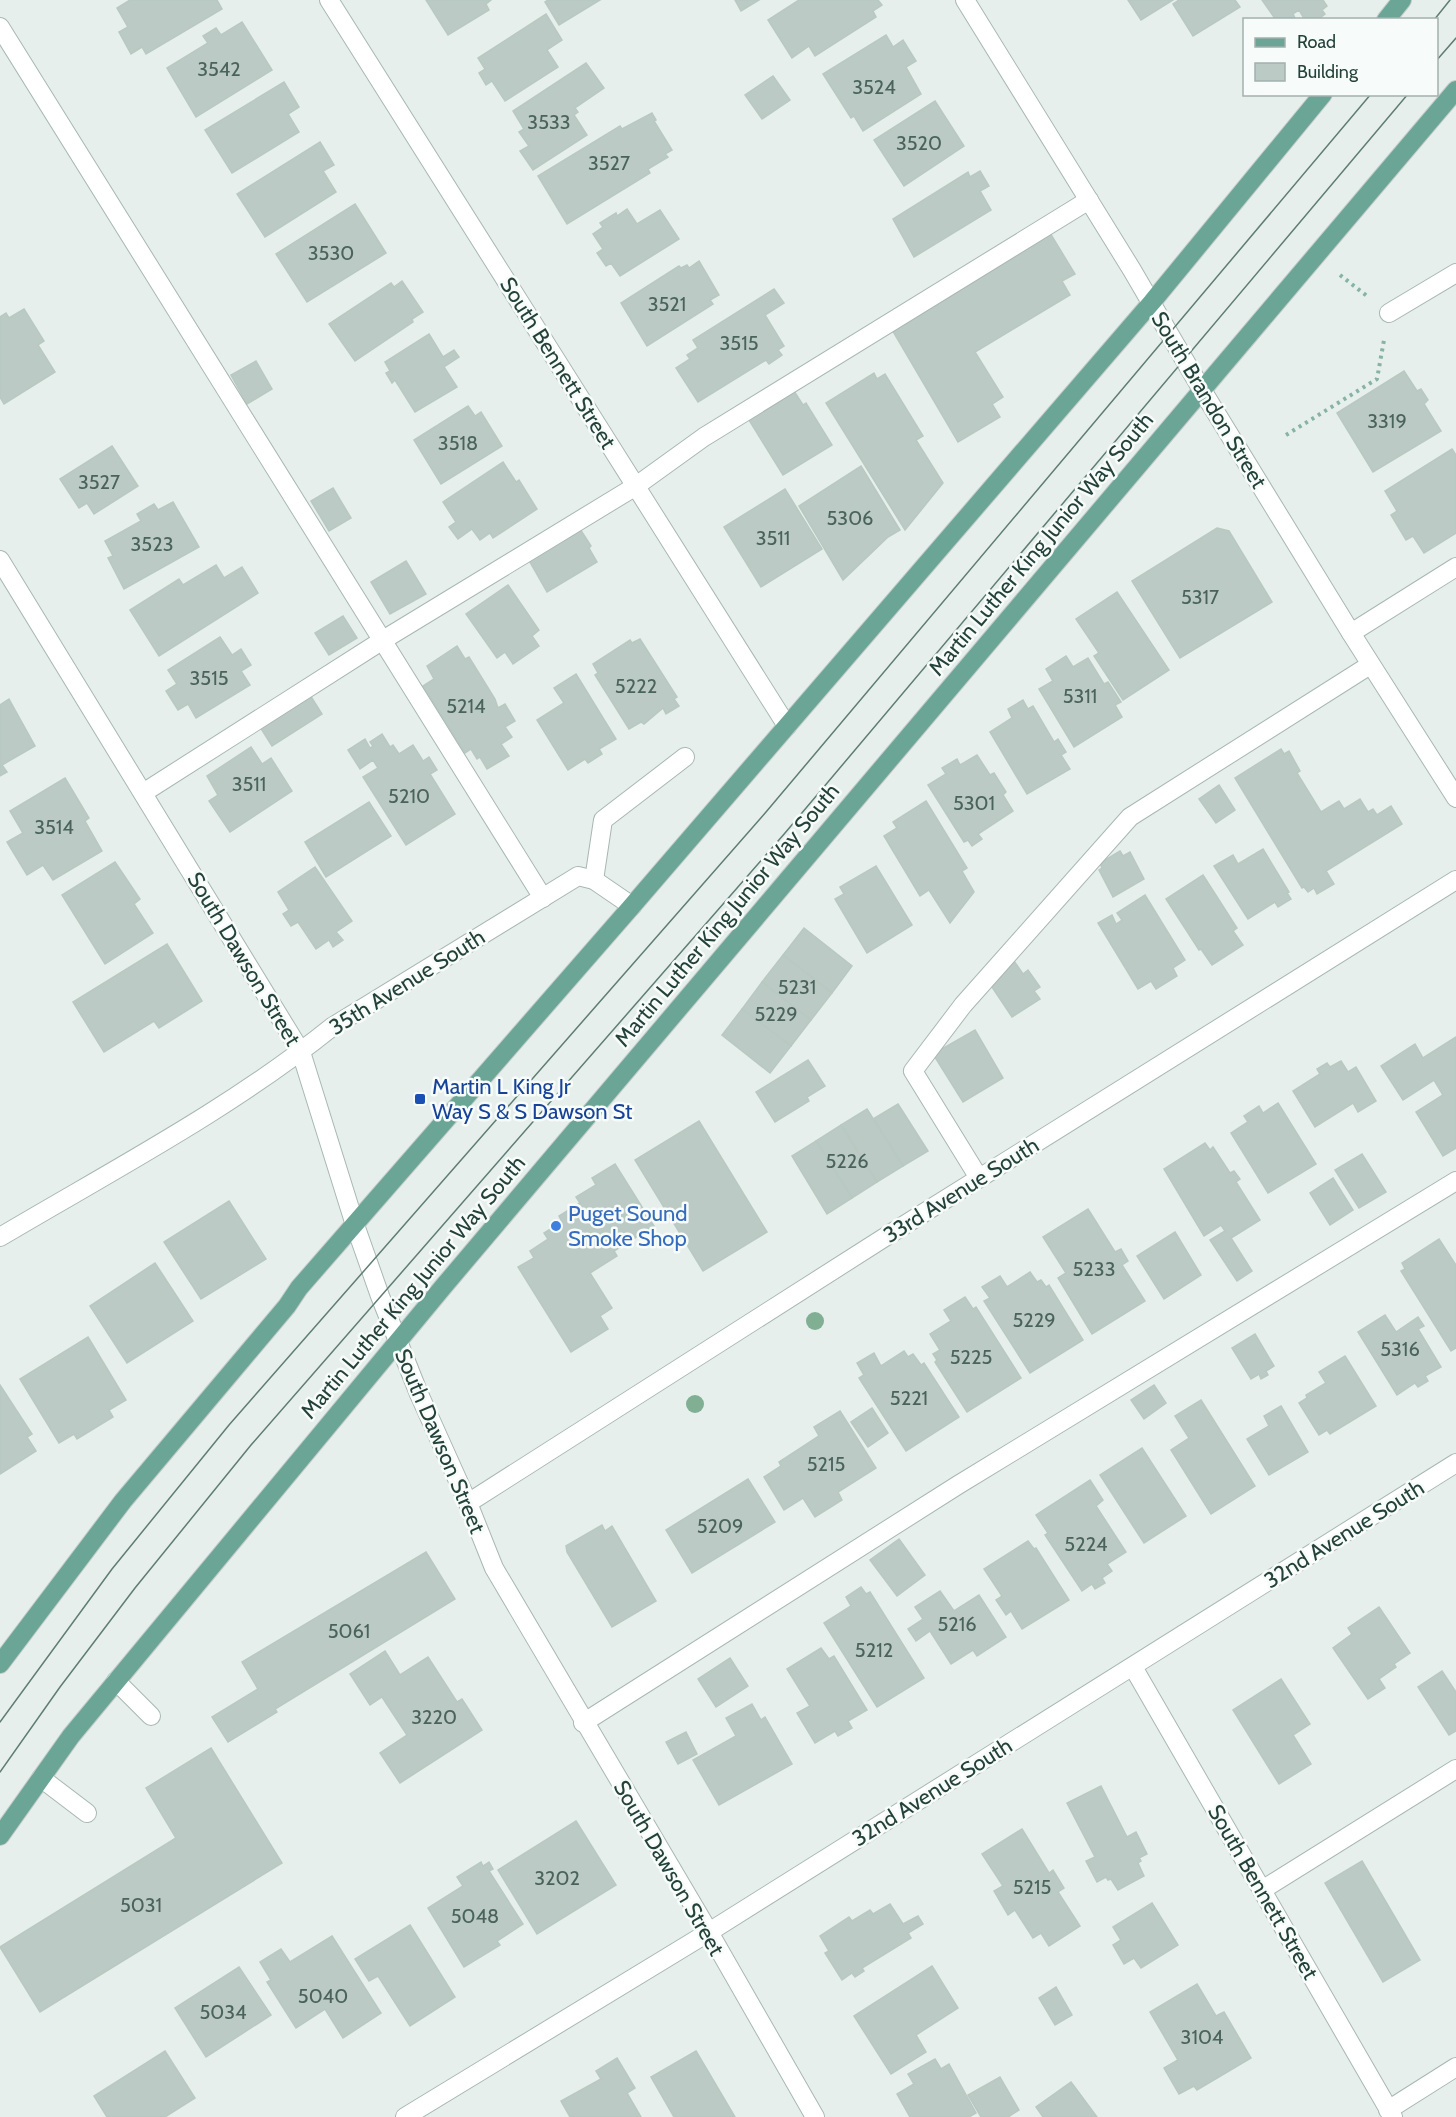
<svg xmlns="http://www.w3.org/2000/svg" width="1456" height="2117" font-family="Cabin,sans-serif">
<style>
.building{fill:#bbcac4;stroke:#b8c9c2;stroke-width:1.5}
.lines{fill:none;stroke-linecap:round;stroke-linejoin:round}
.minor-casing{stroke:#a8b8b2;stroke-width:20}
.major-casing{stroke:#c2cac8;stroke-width:20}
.path{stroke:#86b3a5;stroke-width:4;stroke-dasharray:3 4.5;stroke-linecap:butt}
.minor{stroke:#fff;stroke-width:18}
.major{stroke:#6aa596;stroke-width:18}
.tram{stroke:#5f7d75;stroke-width:1.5}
.tree{fill:#80af93}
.transit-dot{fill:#1a4fb4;stroke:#f7fbf9;stroke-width:2}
.shop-dot{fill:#3f7fe0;stroke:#f7fbf9;stroke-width:2}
.labels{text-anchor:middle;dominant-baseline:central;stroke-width:5;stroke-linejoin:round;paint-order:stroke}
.number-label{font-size:20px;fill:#4a645c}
.street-label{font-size:22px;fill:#24423a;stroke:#f7fbf9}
.transit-label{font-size:22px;fill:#164399;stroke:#f7fbf9;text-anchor:start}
.shop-label{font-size:22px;fill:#366cbe;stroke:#f7fbf9;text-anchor:start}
</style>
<rect width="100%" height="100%" fill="#e6efeb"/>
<g class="building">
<path d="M130,0H217L222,9L146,54L142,47L131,54L119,32L128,27L117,8Z"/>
<path d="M426,0H491L486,4L489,10L448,35Z"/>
<path d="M548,0H600L559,25L545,2Z"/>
<path d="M735,0H759L741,11Z"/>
<path d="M799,0H878L882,5L873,11L876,17L815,56L809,46L792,58L768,20Z"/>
<path d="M1128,0H1173L1141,20Z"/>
<path d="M1179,0H1235L1240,7L1193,36L1173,4Z"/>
<path d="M1262,0H1323L1327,6L1322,10L1325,14L1317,20H1305L1299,10L1293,14L1296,20H1276Z"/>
<path d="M546,14L562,40L547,50L558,67L505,101L492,81L486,85L479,73L485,69L478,58Z"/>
<path d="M242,22L272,70L196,117L167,68L208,43L203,36L216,28L221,35Z"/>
<path d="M886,35L893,47L903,40L916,61L906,67L921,94L863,131L854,116L851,118L823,74Z"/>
<path d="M586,63L604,88L575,108L578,112L574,115L587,135L533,170L520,151L529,146L519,132L524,129L513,111Z"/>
<path d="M773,76L790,100L762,119L745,95Z"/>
<path d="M284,82L299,107L288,114L299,132L232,173L205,130Z"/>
<path d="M935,101L964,146L904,186L874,140Z"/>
<path d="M652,113L656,120L654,121L672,150L665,154L668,157L648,169L650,173L567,224L538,176L620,126L622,129Z"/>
<path d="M320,142L334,165L323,171L336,192L265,237L237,194Z"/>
<path d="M980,171L989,186L980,191L991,210L914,257L893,219L968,172L970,177Z"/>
<path d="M355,204L386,253L307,302L276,254Z"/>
<path d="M627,209L637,224L660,210L679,239L620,276L611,263L606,266L597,253L603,249L593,234L603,227L600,223L616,213L617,216Z"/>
<path d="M1050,233L1075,274L1062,281L1070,295L975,352L1003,397L992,404L1000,417L958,442L891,328Z"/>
<path d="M699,261L719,295L710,300L713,304L647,346L621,303L679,266L681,268L687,265L689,268Z"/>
<path d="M402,281L423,312L412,319L413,322L355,361L329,324L391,283L394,287Z"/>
<path d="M774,289L784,303L765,315L784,346L778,350L782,355L769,364L766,360L698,402L676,368L690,359L687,355L698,348L693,340Z"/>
<path d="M24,309L44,341L38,345L55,372L4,404L0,397V317L6,313L9,318Z"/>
<path d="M429,334L443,357L454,350L459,357L444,367L457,387L415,412L395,380L392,383L386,373L390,371L385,362Z"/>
<path d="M256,361L272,389L247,404L231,375Z"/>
<path d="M1404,371L1417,391L1421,389L1428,400L1424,404L1441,431L1373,472L1337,413Z"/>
<path d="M874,373L877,379L885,374L923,436L916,440L943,483L905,530L826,403Z"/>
<path d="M792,388L803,405L806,403L832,445L783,475L749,420L761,413L758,409Z"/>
<path d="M468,406L475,416L481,412L502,446L441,484L414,440Z"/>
<path d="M112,446L138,486L94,514L87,503L79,508L60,479Z"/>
<path d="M1452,449L1456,455V533L1424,553L1413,536L1406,540L1391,515L1397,511L1385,491Z"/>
<path d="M503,462L516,482L519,480L537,509L493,538L490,533L480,540L472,529L458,539L449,527L456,522L443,502Z"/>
<path d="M861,466L900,530L888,537L843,580L799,506Z"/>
<path d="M333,488L351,518L329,531L311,501Z"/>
<path d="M785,489L822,549L761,587L724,527Z"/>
<path d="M173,502L199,547L124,589L108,558L113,556L105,541L141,521L137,514L154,504L158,510Z"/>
<path d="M578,526L591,546L589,548L597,562L547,592L526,555Z"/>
<path d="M1217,528L1229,531L1272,602L1180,658L1132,581Z"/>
<path d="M406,561L426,594L390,614L371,582Z"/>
<path d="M216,565L224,578L242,567L258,593L159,656L130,610L179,579L183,585Z"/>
<path d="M508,585L539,630L532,636L539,646L513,664L505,652L497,658L466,614Z"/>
<path d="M1117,592L1169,670L1123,700L1094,656L1099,653L1076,619Z"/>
<path d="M343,616L357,638L329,655L315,633Z"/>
<path d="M220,637L232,655L241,649L251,665L241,671L250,685L196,718L188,704L178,710L166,691L177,684L168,670Z"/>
<path d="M640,639L677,697L674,699L679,706L666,714L663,708L644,724L641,722L629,729L595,675L598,673L593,664L630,640L632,643Z"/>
<path d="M457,646L465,659L469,657L495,699L498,708L505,704L515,721L505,727L512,737L501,744L509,756L487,769L480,757L477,759L471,749L465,753L423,686L434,679L427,666Z"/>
<path d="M1066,656L1073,667L1088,658L1104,684L1108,682L1121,702L1115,705L1122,717L1074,747L1039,689L1053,681L1046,669Z"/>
<path d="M576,674L616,739L599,749L602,754L588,763L585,759L568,770L537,720L564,703L554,688Z"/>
<path d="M310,695L322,714L272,746L260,727Z"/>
<path d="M9,699L35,746L2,765L7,772L0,776V705Z"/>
<path d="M1023,700L1028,709L1033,706L1054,742L1058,739L1066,752L1061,755L1070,769L1027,794L990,732L1012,718L1008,709Z"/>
<path d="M382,734L390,747L393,745L399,754L413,745L423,761L429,757L437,770L430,774L455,814L406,845L363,777L378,768L373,760L360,769L348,750L365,739L370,748L373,746L370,742Z"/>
<path d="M251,747L262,764L271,758L292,791L230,832L209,801L218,795L207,776Z"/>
<path d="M1281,749L1284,754L1289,751L1300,771L1297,773L1321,812L1339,801L1344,809L1360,799L1368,812L1373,809L1377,815L1391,806L1402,824L1326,871L1334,884L1317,894L1314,888L1308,892L1304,887L1302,888L1235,778Z"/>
<path d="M977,755L990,775L994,773L1006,792L1003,795L1013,811L978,834L982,839L972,846L968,840L964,842L928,785L946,774L942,768L957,759L960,765Z"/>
<path d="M65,778L89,818L85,821L102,851L53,880L43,865L27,875L7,842L23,833L10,811Z"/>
<path d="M1219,785L1235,810L1216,823L1199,799Z"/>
<path d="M926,801L967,868L962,871L974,892L950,923L929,890L920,896L884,836L897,828L893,822Z"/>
<path d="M369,802L391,836L326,877L305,842Z"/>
<path d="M1263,849L1289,892L1287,893L1291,899L1278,907L1275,902L1248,919L1214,866L1233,855L1238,864Z"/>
<path d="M1120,851L1123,856L1130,852L1144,879L1113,897L1099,870L1102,868L1100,863Z"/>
<path d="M115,862L140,899L134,904L153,933L105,964L62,895Z"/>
<path d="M876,866L912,925L867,953L835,899L844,894L840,887Z"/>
<path d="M315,867L352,921L336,932L343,940L333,947L329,940L316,949L298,922L291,926L283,914L289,910L278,892Z"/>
<path d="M1203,875L1237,928L1233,931L1243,945L1212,965L1201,949L1199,950L1166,899Z"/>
<path d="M1145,895L1185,960L1173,968L1177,976L1156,989L1151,981L1138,989L1098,923L1112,915L1116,924L1122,920L1117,913Z"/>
<path d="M804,928L852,966L832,993L783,955Z"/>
<path d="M167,944L202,1001L159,1028L154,1021L104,1052L73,1002Z"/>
<path d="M783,955L832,993L811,1020L762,982Z"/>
<path d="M1014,961L1023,974L1028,970L1040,987L1034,991L1040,999L1012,1017L992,987Z"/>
<path d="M762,982L811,1020L791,1046L742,1009Z"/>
<path d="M742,1009L791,1046L770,1073L722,1035Z"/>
<path d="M975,1030L1003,1078L963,1102L933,1054Z"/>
<path d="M1456,1037V1148L1443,1156L1416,1112L1443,1095L1434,1080L1403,1100L1381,1066L1415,1044L1423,1058Z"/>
<path d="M808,1060L825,1086L807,1097L809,1101L775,1122L756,1092Z"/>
<path d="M1341,1061L1348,1072L1356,1067L1376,1101L1358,1112L1353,1103L1315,1127L1293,1091L1320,1074L1317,1069L1327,1063L1330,1067Z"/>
<path d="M1278,1103L1316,1164L1268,1193L1231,1133L1248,1122L1244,1116L1259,1106L1263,1113Z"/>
<path d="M898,1104L928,1151L903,1166L873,1119Z"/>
<path d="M867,1109L903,1166L877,1182L841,1125Z"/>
<path d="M699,1121L767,1232L703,1271L635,1160Z"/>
<path d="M841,1125L877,1182L852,1198L816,1141Z"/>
<path d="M816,1141L852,1198L827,1214L792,1156Z"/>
<path d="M1205,1143L1210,1150L1213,1147L1230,1173L1234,1171L1240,1179L1236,1182L1260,1220L1231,1238L1252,1271L1237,1281L1210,1240L1225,1231L1221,1225L1204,1236L1164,1169Z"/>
<path d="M1362,1154L1386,1192L1359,1208L1335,1170Z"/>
<path d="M615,1164L654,1226L614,1251L617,1256L590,1273L612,1308L600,1316L608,1329L571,1352L518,1267L534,1258L530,1251L548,1239L544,1233L562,1222L559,1216L580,1203L576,1197L596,1185L592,1178Z"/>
<path d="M1333,1178L1353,1210L1330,1225L1310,1193Z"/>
<path d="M229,1201L266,1259L201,1299L164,1242Z"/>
<path d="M1088,1209L1115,1252L1121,1249L1128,1261L1122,1265L1145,1301L1092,1334L1058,1278L1066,1273L1043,1237Z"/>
<path d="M1175,1232L1201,1275L1164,1299L1137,1256Z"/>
<path d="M1439,1239L1456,1265V1348L1451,1351L1401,1271L1405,1269L1402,1263Z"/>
<path d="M155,1263L193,1321L127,1363L90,1306Z"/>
<path d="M1030,1272L1037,1282L1041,1280L1046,1287L1049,1285L1083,1340L1030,1373L984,1301L990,1298L982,1287L1000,1276L1007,1287Z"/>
<path d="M965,1297L973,1309L976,1307L1021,1378L967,1412L935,1362L937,1360L933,1354L940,1350L930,1334L951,1321L944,1310Z"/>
<path d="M1385,1315L1396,1332L1418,1317L1424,1326L1418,1329L1441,1367L1425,1376L1428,1381L1418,1387L1415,1383L1397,1395L1358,1332Z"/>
<path d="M1255,1334L1274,1366L1266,1371L1268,1375L1261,1379L1259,1374L1251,1379L1232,1348Z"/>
<path d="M88,1337L126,1400L109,1410L113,1417L77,1439L74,1434L59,1443L20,1379Z"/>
<path d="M904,1351L908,1357L913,1354L921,1365L924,1363L959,1417L906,1451L859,1378L864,1375L857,1363L874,1353L881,1366Z"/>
<path d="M1345,1356L1376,1406L1330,1434L1327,1430L1319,1435L1299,1403L1307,1398L1306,1395L1326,1383L1319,1372Z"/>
<path d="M0,1385L32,1434L27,1437L36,1451L0,1474Z"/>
<path d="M1154,1385L1166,1403L1144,1419L1131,1400Z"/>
<path d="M1201,1400L1255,1486L1211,1514L1171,1450L1189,1438L1175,1416Z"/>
<path d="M1281,1406L1308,1452L1269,1475L1247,1439L1269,1426L1264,1416Z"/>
<path d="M872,1408L888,1433L868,1447L851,1422Z"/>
<path d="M840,1411L876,1468L838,1492L842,1500L815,1517L803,1498L784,1510L764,1477L781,1466L779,1462L819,1436L814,1427Z"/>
<path d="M1142,1448L1186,1516L1144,1543L1100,1475Z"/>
<path d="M748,1479L775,1522L692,1573L666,1530Z"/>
<path d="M1090,1480L1103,1500L1096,1506L1126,1552L1107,1564L1112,1571L1102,1578L1105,1583L1095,1589L1092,1584L1082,1591L1045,1535L1048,1533L1036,1515Z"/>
<path d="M602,1525L605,1531L612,1526L656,1601L612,1627L567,1552L566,1546Z"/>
<path d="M899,1539L925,1575L897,1596L870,1560Z"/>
<path d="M1028,1541L1034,1549L1036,1548L1069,1600L1022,1629L1011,1611L1006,1615L996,1600L1002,1596L984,1569Z"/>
<path d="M426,1552L455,1599L275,1709L277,1712L228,1742L212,1717L258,1689L242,1662Z"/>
<path d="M861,1587L866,1594L870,1592L924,1678L877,1707L824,1623L851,1606L846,1597Z"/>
<path d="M940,1591L954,1611L979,1595L1006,1637L977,1656L973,1650L951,1664L930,1631L916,1641L908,1629L923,1619L915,1607Z"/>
<path d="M1379,1607L1410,1653L1394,1664L1396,1667L1379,1679L1385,1688L1368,1699L1333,1648L1352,1634L1348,1628Z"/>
<path d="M821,1648L829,1659L834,1656L867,1710L848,1721L852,1728L838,1736L835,1731L815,1743L797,1713L810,1706L787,1669Z"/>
<path d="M385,1651L400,1675L428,1657L457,1702L462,1699L482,1730L400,1783L380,1753L407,1735L382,1697L370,1705L350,1674Z"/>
<path d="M730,1658L748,1686L716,1707L698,1679Z"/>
<path d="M1442,1671L1456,1692V1731L1449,1735L1418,1687Z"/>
<path d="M1281,1679L1310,1724L1293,1735L1311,1764L1279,1784L1233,1710Z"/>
<path d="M752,1704L761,1720L765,1717L792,1764L719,1805L693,1760L736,1736L726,1718Z"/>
<path d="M686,1732L697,1754L678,1764L666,1742Z"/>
<path d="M211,1748L282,1863L40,2012L0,1947L176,1838L146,1788Z"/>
<path d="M1101,1786L1127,1837L1136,1832L1147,1854L1139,1858L1141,1861L1138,1863L1144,1876L1118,1890L1111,1879L1108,1880L1106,1877L1097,1882L1086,1861L1095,1857L1067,1803Z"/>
<path d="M576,1821L616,1885L537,1934L498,1870Z"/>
<path d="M1022,1829L1049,1873L1053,1870L1064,1888L1058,1892L1080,1926L1049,1946L1041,1933L1033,1938L1015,1910L1008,1915L994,1891L1003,1886L982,1854Z"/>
<path d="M1362,1861L1420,1960L1383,1982L1325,1883Z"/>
<path d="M481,1862L483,1866L489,1862L493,1869L489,1871L523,1924L497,1941L500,1945L464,1967L428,1908L463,1886L457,1877Z"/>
<path d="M1152,1903L1178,1945L1141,1968L1134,1958L1124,1964L1113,1945L1121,1940L1113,1927Z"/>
<path d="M890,1904L903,1924L918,1916L923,1924L908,1933L911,1938L862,1968L864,1971L855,1977L852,1973L842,1980L825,1953L829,1951L820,1936L849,1917L852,1921L870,1910L873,1914Z"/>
<path d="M410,1925L455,1997L410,2026L378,1976L369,1981L355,1959Z"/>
<path d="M332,1936L381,2013L343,2038L325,2009L296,2028L267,1982L271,1980L260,1962L281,1949L290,1962Z"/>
<path d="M932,1966L958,2008L916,2035L926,2052L891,2074L854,2016Z"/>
<path d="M239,1967L271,2015L206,2057L175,2008Z"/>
<path d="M1197,1984L1216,2016L1224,2012L1251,2058L1197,2090L1194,2086L1179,2094L1164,2068L1178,2060L1150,2012Z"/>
<path d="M1056,1987L1072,2015L1055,2025L1039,1998Z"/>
<path d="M165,2051L195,2098L165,2117H107L94,2096Z"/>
<path d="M696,2051L735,2117H674L651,2077Z"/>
<path d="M617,2058L635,2088L627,2093L641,2117H570L561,2101L601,2079L596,2071Z"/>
<path d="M935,2059L941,2069L949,2064L976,2113L969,2117H910L897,2094L914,2084L908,2074Z"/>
<path d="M1000,2077L1019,2110L1008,2117H981L968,2095Z"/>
<path d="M1071,2082L1097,2117H1043L1036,2107Z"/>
</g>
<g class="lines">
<defs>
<g id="minor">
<path d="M329,0L787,726"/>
<path d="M965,0L1132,270L1202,390L1351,633L1456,798"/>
<path d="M0,27L543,898"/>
<path d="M1389,313L1456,273"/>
<path d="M0,560L301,1052L355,1225L380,1296L419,1394L468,1503L494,1568L709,1932L815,2117"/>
<path d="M1351,633L1456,567"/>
<path d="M143,793L383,640L636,486L704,437L1089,200"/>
<path d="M594,880L603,820L685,757"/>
<path d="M979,1178L913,1071L963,1005L1130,817L1370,665"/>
<path d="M0,1237C113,1170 230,1109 332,1027L578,876L594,880L632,906"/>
<path d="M468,1503L882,1239L1456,880"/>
<path d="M1133,1667L1393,2117"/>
<path d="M116,1681L151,1716"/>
<path d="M583,1723L958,1485L1456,1181"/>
<path d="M41,1778L87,1813"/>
<path d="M1262,1890L1456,1769"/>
<path d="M1388,2110L1456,2067"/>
<path d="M405,2117L709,1932L1456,1463"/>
</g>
<g id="major">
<path d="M1386,20L1402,0"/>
<path d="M0,1664L123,1501L287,1306L299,1288L632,906L1152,302L1323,94"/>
<path d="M0,1836L71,1736L443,1287L1456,90"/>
</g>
</defs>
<use href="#minor" class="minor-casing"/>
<use href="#major" class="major-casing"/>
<g class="path">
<path d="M1340,275L1367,296"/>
<path d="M1286,435L1377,379L1384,340"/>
</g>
<use href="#minor" class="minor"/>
<use href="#major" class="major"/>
<g class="tram">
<path d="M1434,20L1450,0"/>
<path d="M1436,61L1456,38"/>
<path d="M0,1722L112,1569L229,1425L766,812L1371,94"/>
<path d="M0,1772L60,1687L135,1588L251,1445L785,833L1408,94"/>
</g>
</g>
<g class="tree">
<circle cx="815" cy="1321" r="9"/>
<circle cx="695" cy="1404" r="9"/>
</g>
<rect class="transit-dot" x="414" y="1093" width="12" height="12" rx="3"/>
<circle class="shop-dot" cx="556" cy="1226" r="6"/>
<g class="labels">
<g class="number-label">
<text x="219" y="69">3542</text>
<text x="874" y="87">3524</text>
<text x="549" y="122">3533</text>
<text x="919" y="143">3520</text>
<text x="609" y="163">3527</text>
<text x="331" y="253">3530</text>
<text x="667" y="304">3521</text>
<text x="739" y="343">3515</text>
<text x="1387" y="421">3319</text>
<text x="458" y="443">3518</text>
<text x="99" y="482">3527</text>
<text x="850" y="518">5306</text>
<text x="773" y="538">3511</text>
<text x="152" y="544">3523</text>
<text x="1200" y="597">5317</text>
<text x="209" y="678">3515</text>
<text x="636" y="686">5222</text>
<text x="1080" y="696">5311</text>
<text x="466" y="706">5214</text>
<text x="249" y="784">3511</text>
<text x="409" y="796">5210</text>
<text x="974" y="803">5301</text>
<text x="54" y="827">3514</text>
<text x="797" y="987">5231</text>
<text x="776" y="1014">5229</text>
<text x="847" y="1161">5226</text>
<text x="1094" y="1269">5233</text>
<text x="1034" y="1320">5229</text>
<text x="1400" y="1349">5316</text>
<text x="971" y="1357">5225</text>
<text x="909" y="1398">5221</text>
<text x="826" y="1464">5215</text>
<text x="720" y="1526">5209</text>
<text x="1086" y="1544">5224</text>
<text x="957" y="1624">5216</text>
<text x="349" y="1631">5061</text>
<text x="874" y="1650">5212</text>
<text x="434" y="1717">3220</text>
<text x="557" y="1878">3202</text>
<text x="1032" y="1887">5215</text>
<text x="141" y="1905">5031</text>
<text x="475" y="1916">5048</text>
<text x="323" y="1996">5040</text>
<text x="223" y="2012">5034</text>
<text x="1202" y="2037">3104</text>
</g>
<g class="street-label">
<text transform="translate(558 363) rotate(58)">South Bennett Street</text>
<text transform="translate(1209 400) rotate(59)">South Brandon Street</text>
<text transform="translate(1041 544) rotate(-50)">Martin Luther King Junior Way South</text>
<text transform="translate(727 915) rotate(-50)">Martin Luther King Junior Way South</text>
<text transform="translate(244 959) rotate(59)">South Dawson Street</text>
<text transform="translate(407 982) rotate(-32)">35th Avenue South</text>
<text transform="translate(961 1190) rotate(-32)">33rd Avenue South</text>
<text transform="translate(413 1287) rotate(-50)">Martin Luther King Junior Way South</text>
<text transform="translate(440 1441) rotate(67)">South Dawson Street</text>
<text transform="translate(1344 1534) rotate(-32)">32nd Avenue South</text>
<text transform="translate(932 1792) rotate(-32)">32nd Avenue South</text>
<text transform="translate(669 1868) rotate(60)">South Dawson Street</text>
<text transform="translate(1263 1892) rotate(60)">South Bennett Street</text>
</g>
<g class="transit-label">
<text x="432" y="1086">Martin L King Jr<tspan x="432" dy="25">Way S &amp; S Dawson St</tspan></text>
</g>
<g class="shop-label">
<text x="568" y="1213">Puget Sound<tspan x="568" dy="25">Smoke Shop</tspan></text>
</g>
</g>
<rect x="1243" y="18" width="195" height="78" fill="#f7fbf9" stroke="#a3b1ad" stroke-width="1.5"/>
<rect x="1255" y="38" width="30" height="9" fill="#6aa596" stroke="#a3b1ad" stroke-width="1.5"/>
<text x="1297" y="48" font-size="18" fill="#24423a">Road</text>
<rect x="1255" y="63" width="30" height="18" fill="#bbcac4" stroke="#a3b1ad" stroke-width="1.5"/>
<text x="1297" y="78" font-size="18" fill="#24423a">Building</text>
</svg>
